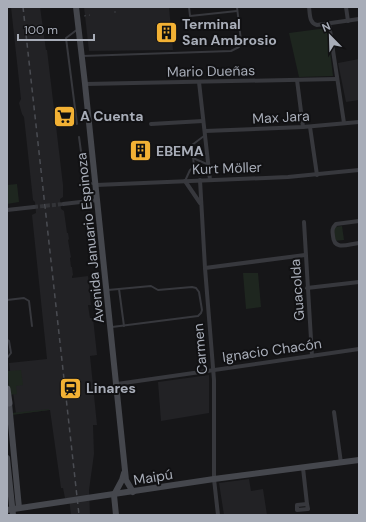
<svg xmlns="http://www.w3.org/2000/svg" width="366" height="522" font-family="'DM Sans',sans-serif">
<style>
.built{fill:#222225}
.green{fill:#1e261f}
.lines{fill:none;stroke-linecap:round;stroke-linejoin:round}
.street-tunnel{stroke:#333438;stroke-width:4;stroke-dasharray:4 2;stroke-linecap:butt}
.path{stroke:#3d3f44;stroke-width:1;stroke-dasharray:2 3;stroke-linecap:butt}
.lane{stroke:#37383d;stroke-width:2}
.street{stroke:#37383d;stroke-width:4}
.secondary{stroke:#45474d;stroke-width:6}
.primary{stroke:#53555c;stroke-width:7}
.rail{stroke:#4a4c52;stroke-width:1.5;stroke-dasharray:5 4;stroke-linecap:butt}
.labels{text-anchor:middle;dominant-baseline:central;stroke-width:4;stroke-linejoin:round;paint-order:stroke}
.poi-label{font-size:14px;font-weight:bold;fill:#a8adb8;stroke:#111113;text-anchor:start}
.street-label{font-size:14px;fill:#a8adb8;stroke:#111113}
</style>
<rect width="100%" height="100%" fill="#161618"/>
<g class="built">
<path d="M11,7H40L46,50H47L63,185V197L60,199L61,209L64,211L67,233H68L69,239L68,240L71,257L70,258L71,267H72L73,275L72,276V278L88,276L91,305H88L90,318H93L97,355L90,356L97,425H93L94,454L89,490L90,515H71L69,498H65L63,488H61L50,410L16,414L9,363L47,359L32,215L36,213L35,202L33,200L24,117L22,114L19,103L21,99Z"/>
<path d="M84,7H169L173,50L89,51Z"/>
<path d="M359,59V100L346,102L338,63Z"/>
<path d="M209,375V413L161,421L158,382Z"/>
<path d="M249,479L251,491L263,489L267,515H224L219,483Z"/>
</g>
<g class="green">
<path d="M327,28L333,76L299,77L289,33Z"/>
<path d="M17,184L19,202L7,204V185Z"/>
<path d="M342,226L344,240L334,241V227Z"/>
<path d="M243,273H258L261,307L246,309Z"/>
<path d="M21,370L23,385L16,386L17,394L9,395L8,371Z"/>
<path d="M49,409V410L12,415V413Z"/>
</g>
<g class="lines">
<path class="street-tunnel" d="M34,207L63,204"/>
<g class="path">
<path d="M114,12H116"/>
<path d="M84,16L90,15"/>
</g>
<g class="lane">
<path d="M189,7L190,16L237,11"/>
<path d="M82,56L231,51L239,47L241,41L237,7"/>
<path d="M77,124L66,38L78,29"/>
<path d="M79,137L85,181L93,184"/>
<path d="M193,158L209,165"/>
<path d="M185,181L190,170L194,167L192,145L204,136"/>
<path d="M119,289L124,326"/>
<path d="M108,290L151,286L158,290L192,287L196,288L199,292L202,310L201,313L198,316L112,327"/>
<path d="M7,300L24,298L29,301L32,326"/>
<path d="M7,340L9,341L11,353L7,358"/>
</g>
<g class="street">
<path d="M309,7C310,14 309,23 317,25L359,19"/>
<path d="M346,7L348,21"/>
<path d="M329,24L344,123"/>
<path d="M297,80L303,127"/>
<path d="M199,82L210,180"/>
<path d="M85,84L337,79"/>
<path d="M151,124L203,121"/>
<path d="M310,127L317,175"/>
<path d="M205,131L303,127L359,122"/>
<path d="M200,180L205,268L214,380V479L218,515"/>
<path d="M185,181L200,203"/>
<path d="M96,185L288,177L359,170"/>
<path d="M63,204L98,200"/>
<path d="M7,210L34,207"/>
<path d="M359,221L336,224C332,228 332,231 333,236C334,251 348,244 359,243"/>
<path d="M304,222L312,356"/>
<path d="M205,268L305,255"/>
<path d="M307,288L359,282"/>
<path d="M117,384L359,349"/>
<path d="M334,412L341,463"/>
<path d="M303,468L307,504L308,509L297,510V505L307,504"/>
</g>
<g class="secondary">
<path d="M76,7L85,84L126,480L133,492"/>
<path d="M9,403L19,508"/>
<path d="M7,458L13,515"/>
<path d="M7,510L214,479L359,460"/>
<path d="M116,515L114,495L122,480L124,473"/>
</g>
<path class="primary" d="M7,389L9,403H7"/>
<path class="rail" d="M23,7L79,515"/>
</g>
<defs>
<symbol id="building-square" viewBox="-11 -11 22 22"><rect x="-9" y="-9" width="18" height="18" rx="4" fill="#f2b134" stroke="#111113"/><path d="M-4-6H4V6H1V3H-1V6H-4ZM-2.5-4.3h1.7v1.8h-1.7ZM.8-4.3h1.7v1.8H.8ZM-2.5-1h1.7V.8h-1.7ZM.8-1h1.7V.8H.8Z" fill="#111"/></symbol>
<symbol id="supermarket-square" viewBox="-11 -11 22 22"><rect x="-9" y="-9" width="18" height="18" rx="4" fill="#f2b134" stroke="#111113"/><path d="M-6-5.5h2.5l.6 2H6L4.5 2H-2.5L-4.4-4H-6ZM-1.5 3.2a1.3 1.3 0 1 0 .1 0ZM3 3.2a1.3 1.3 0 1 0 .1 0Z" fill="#111"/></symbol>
<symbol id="station-square" viewBox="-11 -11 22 22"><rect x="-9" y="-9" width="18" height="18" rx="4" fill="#f2b134" stroke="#111113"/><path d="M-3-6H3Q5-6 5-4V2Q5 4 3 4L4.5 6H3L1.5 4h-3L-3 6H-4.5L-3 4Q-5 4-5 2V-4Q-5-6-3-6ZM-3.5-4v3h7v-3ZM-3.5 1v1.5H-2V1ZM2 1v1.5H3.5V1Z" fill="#111"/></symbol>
</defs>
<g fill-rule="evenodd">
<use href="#building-square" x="154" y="20" width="25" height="25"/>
<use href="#supermarket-square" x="52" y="104" width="25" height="25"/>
<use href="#building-square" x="128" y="138" width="25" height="25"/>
<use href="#station-square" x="58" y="376" width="25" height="25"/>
</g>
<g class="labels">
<g class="poi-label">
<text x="182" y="24">Terminal<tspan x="182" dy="16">San Ambrosio</tspan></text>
<text x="80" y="116">A Cuenta</text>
<text x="156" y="151">EBEMA</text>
<text x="86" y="388">Linares</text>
</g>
<g class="street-label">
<text transform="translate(211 71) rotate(-1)">Mario Dueñas</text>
<text transform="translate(281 117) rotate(-3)">Max Jara</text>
<text transform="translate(227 168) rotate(-2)">Kurt Möller</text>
<text transform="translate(90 238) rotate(-96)">Avenida Januario Espinoza</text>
<text transform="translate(297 290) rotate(-94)">Guacolda</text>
<text transform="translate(200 349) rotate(-95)">Carmen</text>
<text transform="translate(272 350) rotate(-8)">Ignacio Chacón</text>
<text transform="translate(153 477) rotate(-9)">Maipú</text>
</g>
</g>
<rect width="366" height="522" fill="none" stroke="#a8adb8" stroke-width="16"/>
<g transform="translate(330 36) rotate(337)" stroke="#111113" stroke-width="3" paint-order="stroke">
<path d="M0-3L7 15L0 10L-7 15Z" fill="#a8adb8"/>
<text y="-6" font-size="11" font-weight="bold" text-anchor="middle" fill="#a8adb8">N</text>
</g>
<path d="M18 34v6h76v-6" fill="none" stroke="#a8adb8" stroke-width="2"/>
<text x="24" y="34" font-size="12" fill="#a8adb8" stroke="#111113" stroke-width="3" paint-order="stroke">100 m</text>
</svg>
